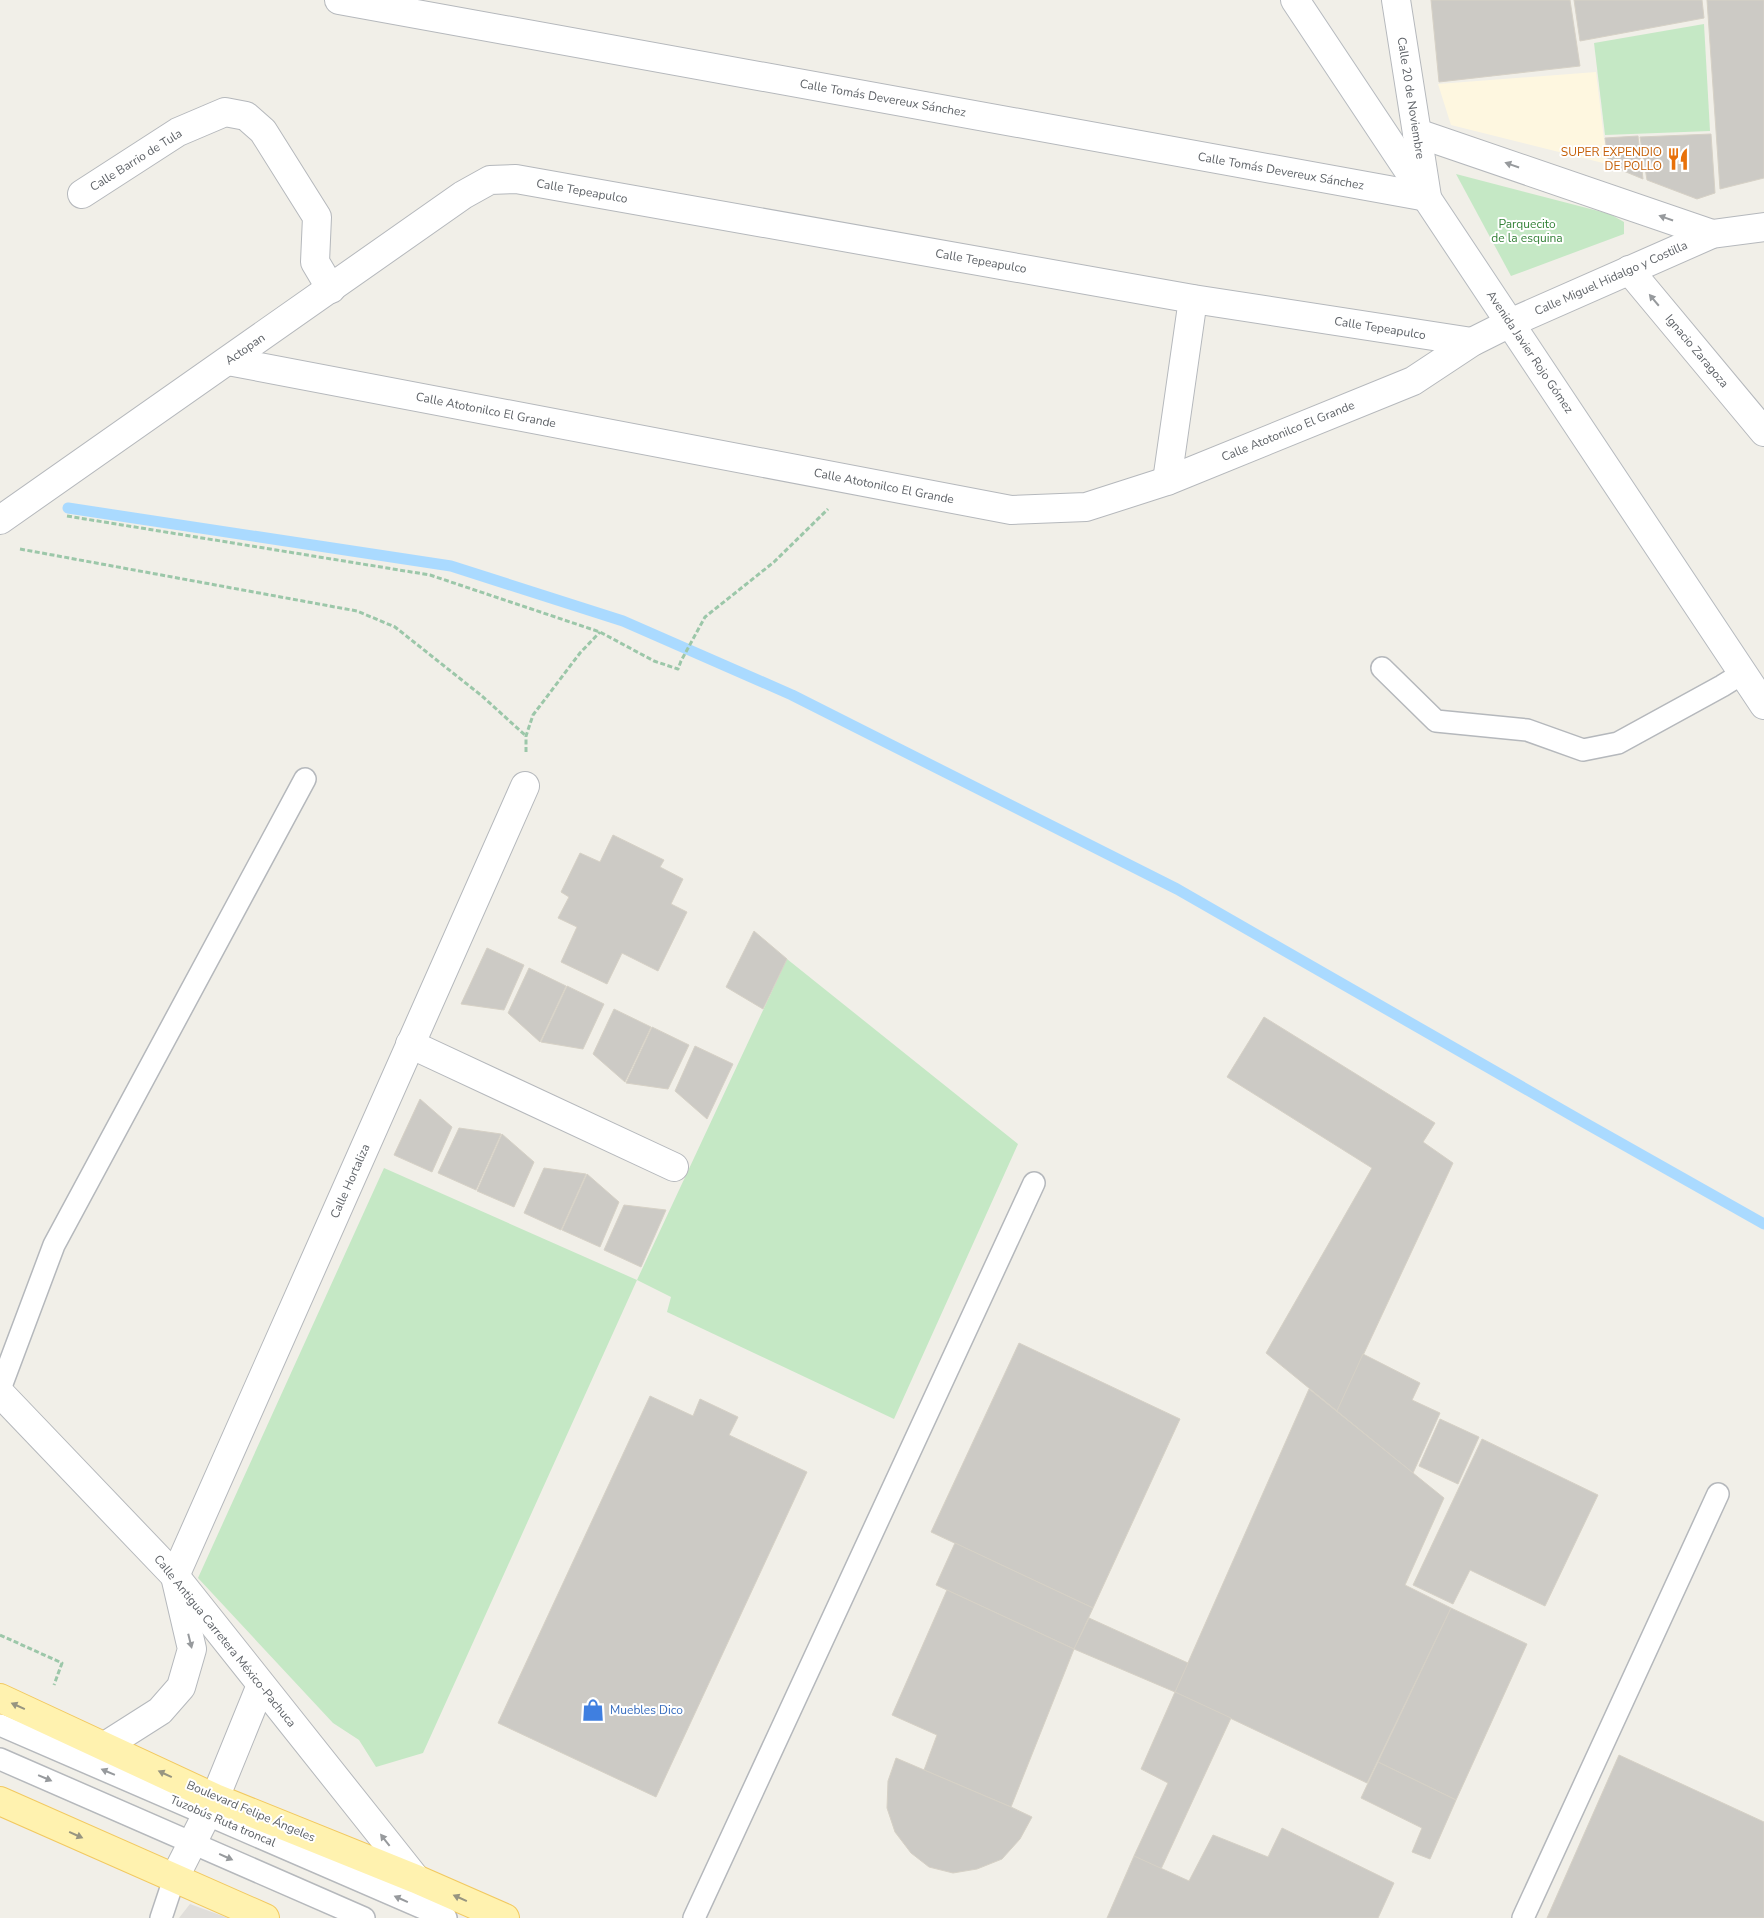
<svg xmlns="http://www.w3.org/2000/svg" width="1764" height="1918" font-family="'Nunito Sans',sans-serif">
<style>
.commercial{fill:#fef7e0}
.industrial{fill:#e0deda}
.green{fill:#c5e8c5}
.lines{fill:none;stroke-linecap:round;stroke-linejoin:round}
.stream{stroke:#aadaff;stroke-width:11}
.building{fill:#cccac5;stroke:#d6d1c6}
.lane-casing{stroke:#b5b8bc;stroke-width:24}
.street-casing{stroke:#b5b8bc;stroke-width:30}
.secondary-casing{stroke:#b6babf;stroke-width:30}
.primary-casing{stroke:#f2c960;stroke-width:30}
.path{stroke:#9cc7a9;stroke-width:3;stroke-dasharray:5 2.5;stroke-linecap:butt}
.lane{stroke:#fff;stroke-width:21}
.street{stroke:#fff;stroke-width:28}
.secondary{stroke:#fff;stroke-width:28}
.primary{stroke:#fff2af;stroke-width:28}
.oneway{fill:#979a9d}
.oneway2{fill:#979581}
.labels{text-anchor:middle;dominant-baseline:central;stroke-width:4;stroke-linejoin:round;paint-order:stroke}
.street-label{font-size:12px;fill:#5f6368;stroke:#fff}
.food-label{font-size:12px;fill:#c56008;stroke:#fff;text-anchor:end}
.park-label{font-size:12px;fill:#348238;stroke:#fff}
.shop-label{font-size:12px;fill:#366cbe;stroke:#fff;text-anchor:start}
</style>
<rect width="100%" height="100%" fill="#f1efe8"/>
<path class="commercial" d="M1596,72L1607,164L1451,125L1438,84Z"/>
<path class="industrial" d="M190,1904L228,1918H179Z"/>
<g class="green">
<path d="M1704,24L1710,131L1605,135L1594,43Z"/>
<path d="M1456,174L1610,214L1624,222V234L1511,276Z"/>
<path d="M787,959L1018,1144L894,1419L667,1312L671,1297L637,1280L423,1753L376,1767L359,1740L333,1723L198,1578L384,1168L637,1280Z"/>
</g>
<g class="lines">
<path class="stream" d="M68,508L451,566L623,621L792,695L1177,889L1578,1119L1764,1224"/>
</g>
<g class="building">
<path d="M1431,0H1570L1580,66L1439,82Z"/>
<path d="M1574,0H1702L1704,18L1580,41Z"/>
<path d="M1707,0H1764V178L1720,189Z"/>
<path d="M1711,134L1715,193L1697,199L1647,180L1640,137Z"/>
<path d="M1638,136L1643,179L1609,165L1605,138Z"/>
<path d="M613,835L664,860L660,867L683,879L671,904L687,912L658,971L622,953L607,984L561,962L577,927L558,918L569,897L561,892L580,853L600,862Z"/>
<path d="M754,931L787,959L763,1009L726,987Z"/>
<path d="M487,948L524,965L504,1010L461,1004Z"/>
<path d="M529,968L566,986L540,1042L508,1013Z"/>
<path d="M567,986L604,1004L583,1049L541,1042Z"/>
<path d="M614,1009L651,1027L625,1082L593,1054Z"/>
<path d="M1264,1017L1435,1123L1423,1142L1453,1163L1337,1411L1266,1353L1372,1168L1227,1077Z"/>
<path d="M652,1027L689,1045L668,1089L626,1083Z"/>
<path d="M695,1046L733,1064L707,1119L675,1091Z"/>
<path d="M420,1099L452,1127L432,1172L394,1155Z"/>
<path d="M459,1128L501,1134L476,1190L438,1173Z"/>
<path d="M502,1134L534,1162L514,1207L477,1191Z"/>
<path d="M544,1168L586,1174L561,1230L524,1213Z"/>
<path d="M587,1174L619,1202L600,1247L562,1230Z"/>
<path d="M624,1205L666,1210L641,1267L604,1250Z"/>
<path d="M1019,1343L1180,1419L1093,1608L931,1532Z"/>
<path d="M1363,1354L1420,1383L1412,1400L1440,1413L1413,1473L1337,1411Z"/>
<path d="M1309,1389L1444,1498L1405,1585L1451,1608L1367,1783L1175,1692Z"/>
<path d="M650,1396L693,1416L700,1399L738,1417L729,1435L807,1472L656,1797L498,1723Z"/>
<path d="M1440,1419L1479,1437L1458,1484L1419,1466Z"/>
<path d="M1482,1439L1598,1495L1545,1606L1470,1570L1453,1604L1413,1585Z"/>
<path d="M955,1543L1093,1608L1074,1649L936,1585Z"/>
<path d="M947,1590L1074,1649L1011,1807L924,1770L937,1735L892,1715Z"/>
<path d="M1451,1608L1527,1644L1456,1800L1378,1762Z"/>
<path d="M1089,1618L1188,1663L1175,1692L1074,1649Z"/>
<path d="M1175,1692L1231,1718L1161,1869L1134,1856L1168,1783L1141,1769Z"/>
<path d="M1619,1755L1764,1822V1918H1547Z"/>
<path d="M896,1758L1011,1807L1032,1817L1020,1839L1002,1859L977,1869L953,1873L929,1867L911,1853L895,1832L887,1808L888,1781Z"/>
<path d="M1378,1762L1456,1800L1430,1859L1412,1852L1422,1828L1361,1798Z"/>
<path d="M1282,1828L1394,1883L1378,1918H1107L1134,1856L1189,1881L1213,1835L1268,1857Z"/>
</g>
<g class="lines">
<defs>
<g id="lane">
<path d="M1382,668L1436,721L1527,730L1583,750L1618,743L1722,686L1743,673"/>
<path d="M0,1389L54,1245L305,779"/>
<path d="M0,1725L446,1918"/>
<path d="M0,1759L364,1918"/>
<path d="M161,1918L174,1879"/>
<path d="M694,1918L1034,1183"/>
<path d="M1523,1918L1718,1494"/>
</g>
<g id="street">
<path d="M339,0L1427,197L1396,0"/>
<path d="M1417,133L1712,234"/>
<path d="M82,194L178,132L225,112L246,116L263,131L317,217L315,262L331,289"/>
<path d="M1629,270L1764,432"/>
<path d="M228,361L1011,510L1086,507L1167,481L1413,381L1472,342L1510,323L1712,234L1764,227"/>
<path d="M1167,481L1193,299"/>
<path d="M0,520L463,195L490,180L516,179L1193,299L1472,342"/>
<path d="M410,1044L674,1167"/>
<path d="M0,1393L175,1576L416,1879"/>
<path d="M105,1746L160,1711L181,1687L192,1649L175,1576L525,786"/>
<path d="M174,1879L215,1798L261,1685"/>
</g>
<path id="secondary" d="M1295,0L1764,705"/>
<g id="primary">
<path d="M0,1698L215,1798L416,1879L505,1918"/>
<path d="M0,1801L265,1918"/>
</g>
</defs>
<use href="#lane" class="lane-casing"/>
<use href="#street" class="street-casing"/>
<use href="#secondary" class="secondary-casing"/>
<use href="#primary" class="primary-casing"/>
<g class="path">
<path d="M67,516L430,575L600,632L654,661L678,669L681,661L705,617L774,562L828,509"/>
<path d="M20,549L357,611L395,627L482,696L526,736"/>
<path d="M526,752V736L533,715L580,653L600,632"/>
<path d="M0,1635L62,1663L54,1685"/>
</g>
<use href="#lane" class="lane"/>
<use href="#street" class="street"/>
<use href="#secondary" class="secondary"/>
<use href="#primary" class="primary"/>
</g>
<defs><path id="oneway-solid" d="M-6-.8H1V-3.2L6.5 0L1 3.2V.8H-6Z" transform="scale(1.25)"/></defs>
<g class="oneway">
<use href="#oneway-solid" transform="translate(1512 165) rotate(-161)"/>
<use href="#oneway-solid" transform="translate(1666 218) rotate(-161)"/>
<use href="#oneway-solid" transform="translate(1654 300) rotate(-130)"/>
<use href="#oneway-solid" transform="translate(190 1641) rotate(76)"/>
<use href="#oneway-solid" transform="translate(108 1772) rotate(-157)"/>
<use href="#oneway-solid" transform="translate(45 1778) rotate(23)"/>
<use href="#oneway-solid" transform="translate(385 1840) rotate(-128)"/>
<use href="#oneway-solid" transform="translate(226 1857) rotate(24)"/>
<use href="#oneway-solid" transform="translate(401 1899) rotate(-156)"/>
</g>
<g class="oneway2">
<use href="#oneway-solid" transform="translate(18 1706) rotate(-156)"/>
<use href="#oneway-solid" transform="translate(165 1774) rotate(-155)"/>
<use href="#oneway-solid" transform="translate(76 1835) rotate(24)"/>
<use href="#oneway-solid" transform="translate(460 1898) rotate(-156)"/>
</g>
<defs>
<symbol id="restaurant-bare" viewBox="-9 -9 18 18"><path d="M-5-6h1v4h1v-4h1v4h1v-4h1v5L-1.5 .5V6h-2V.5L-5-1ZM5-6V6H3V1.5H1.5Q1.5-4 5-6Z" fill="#e8710a" stroke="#fff" stroke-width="2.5" paint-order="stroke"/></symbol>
<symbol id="shop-bare" viewBox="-9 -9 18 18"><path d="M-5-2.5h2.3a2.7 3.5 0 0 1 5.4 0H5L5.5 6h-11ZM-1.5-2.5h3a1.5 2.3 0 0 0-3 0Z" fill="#3f7fe0" stroke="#fff" stroke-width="2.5" paint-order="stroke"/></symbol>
</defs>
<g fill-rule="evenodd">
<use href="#restaurant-bare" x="1662" y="143" width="32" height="32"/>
<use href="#shop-bare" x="577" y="1694" width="32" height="32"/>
</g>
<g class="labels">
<g class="street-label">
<text transform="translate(883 98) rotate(10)">Calle Tomás Devereux Sánchez</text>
<text transform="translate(1411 98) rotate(81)">Calle 20 de Noviembre</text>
<text transform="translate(136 160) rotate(-32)">Calle Barrio de Tula</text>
<text transform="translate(1281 171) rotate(10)">Calle Tomás Devereux Sánchez</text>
<text transform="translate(582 191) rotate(10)">Calle Tepeapulco</text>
<text transform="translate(981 261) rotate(10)">Calle Tepeapulco</text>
<text transform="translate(1611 278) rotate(-24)">Calle Miguel Hidalgo y Costilla</text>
<text transform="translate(1380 328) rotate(9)">Calle Tepeapulco</text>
<text transform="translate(245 349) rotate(-35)">Actopan</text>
<text transform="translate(1697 351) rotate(50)">Ignacio Zaragoza</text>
<text transform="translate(1530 352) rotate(56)">Avenida Javier Rojo Gómez</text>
<text transform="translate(486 410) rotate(11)">Calle Atotonilco El Grande</text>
<text transform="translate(1288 431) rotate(-22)">Calle Atotonilco El Grande</text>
<text transform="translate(884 486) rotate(11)">Calle Atotonilco El Grande</text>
<text transform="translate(350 1181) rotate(-66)">Calle Hortaliza</text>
<text transform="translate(225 1641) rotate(51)">Calle Antigua Carretera México-Pachuca</text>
<text transform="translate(251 1811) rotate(23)">Boulevard Felipe Ángeles</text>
<text transform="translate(223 1821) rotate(23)">Tuzobús Ruta troncal</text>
</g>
<g class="food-label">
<text x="1662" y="152">SUPER EXPENDIO<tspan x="1662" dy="14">DE POLLO</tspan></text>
</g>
<g class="park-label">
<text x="1527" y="224">Parquecito<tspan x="1527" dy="14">de la esquina</tspan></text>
</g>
<g class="shop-label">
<text x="610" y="1710">Muebles Dico</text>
</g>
</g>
</svg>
